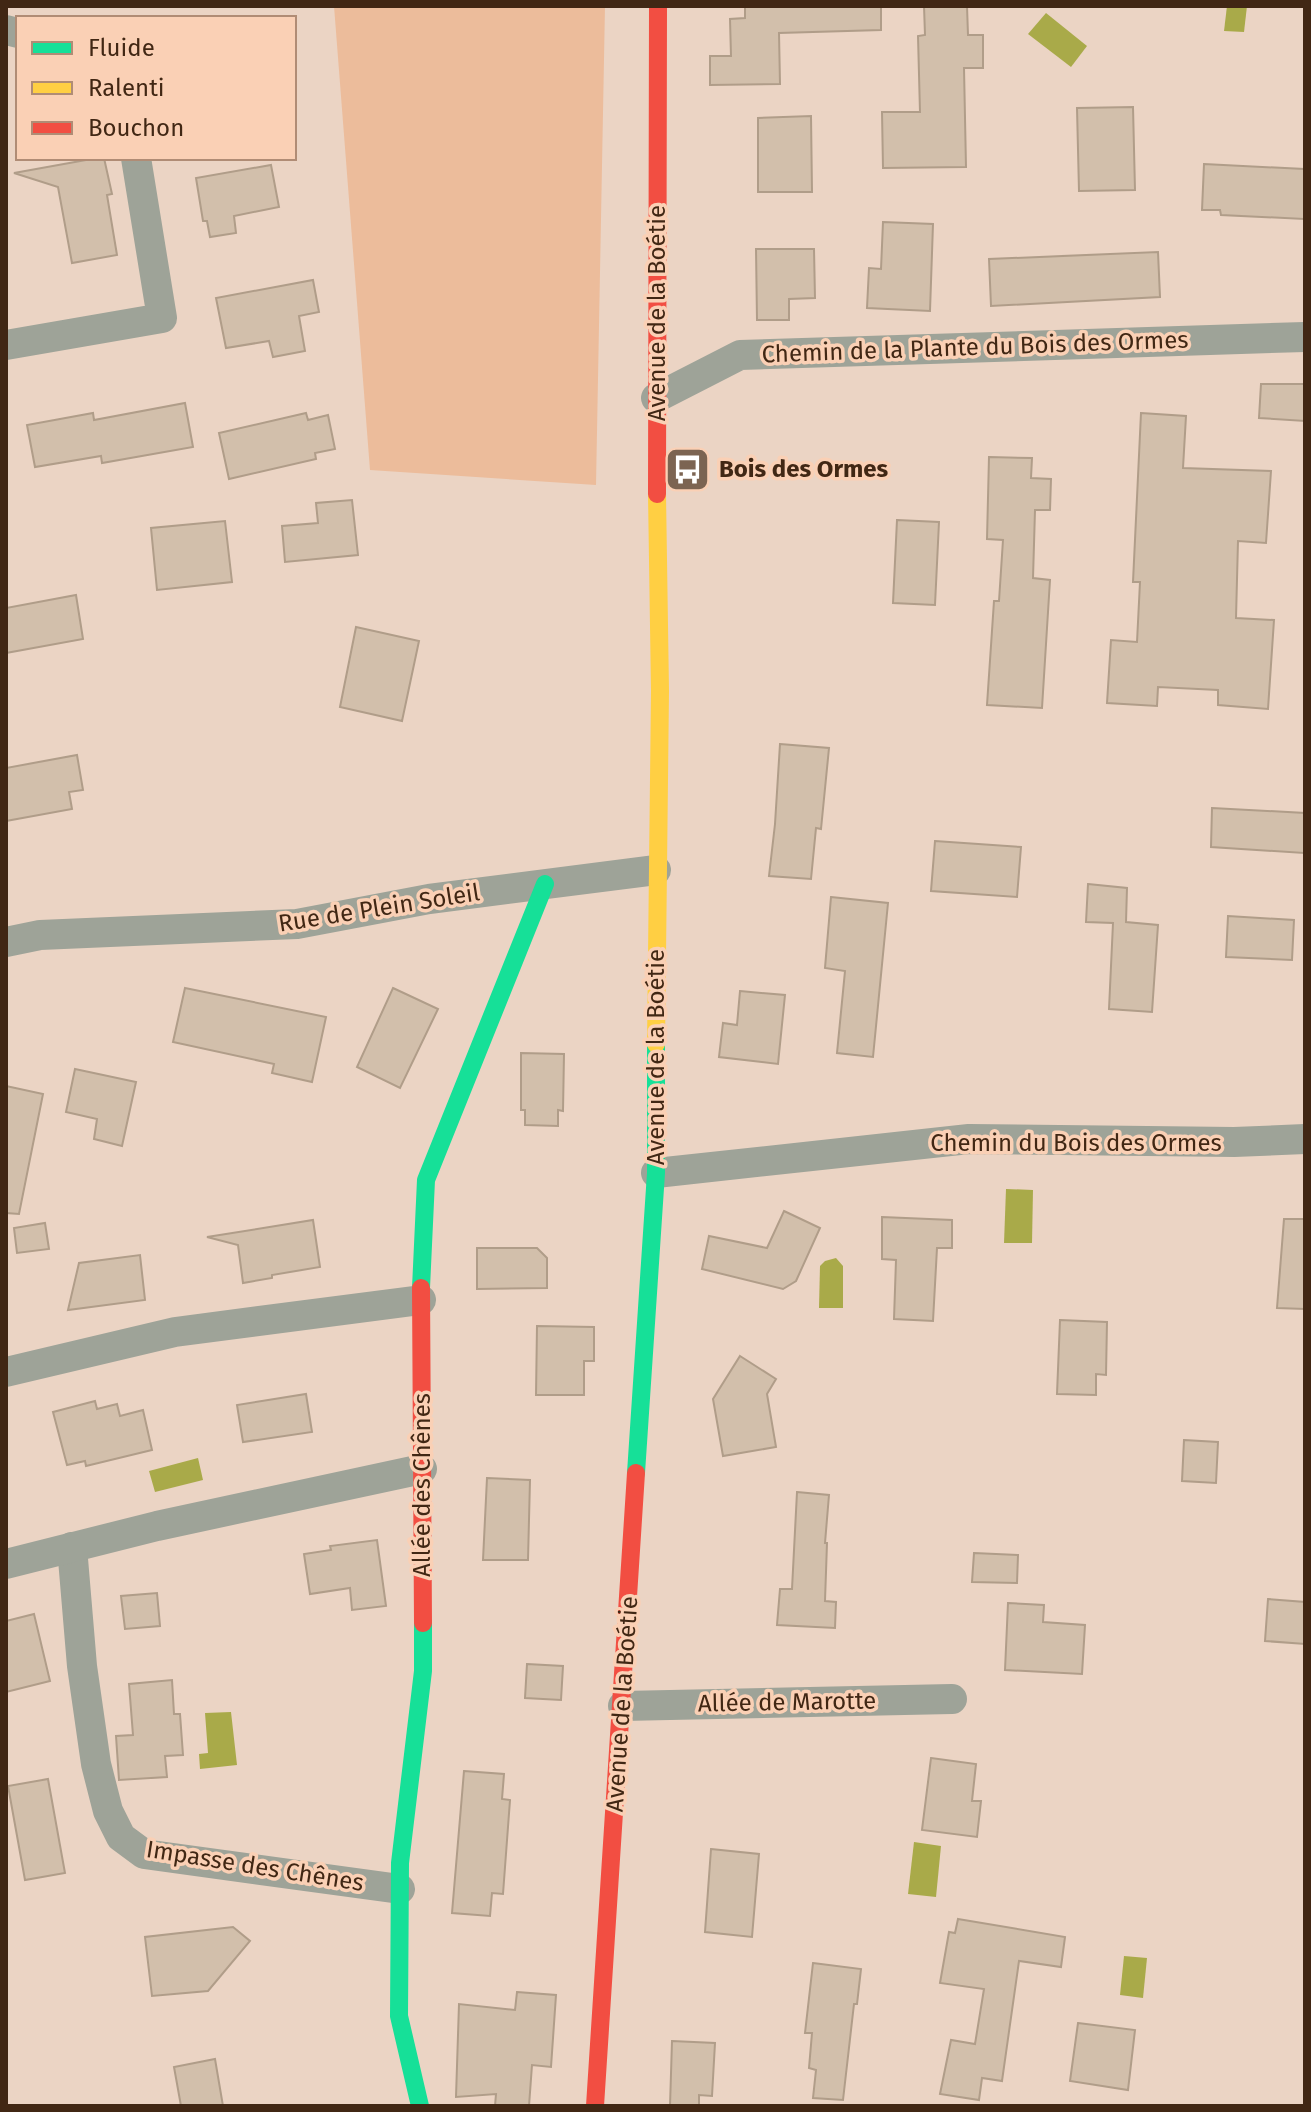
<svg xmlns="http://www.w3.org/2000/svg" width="1311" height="2112" font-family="'Fira Sans',sans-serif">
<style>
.green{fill:#ecbc9b}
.water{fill:#a9aa49}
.building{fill:#d2bfab;stroke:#b09d89;stroke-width:2}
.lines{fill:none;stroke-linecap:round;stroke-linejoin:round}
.street{stroke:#9ea398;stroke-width:30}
.fast{stroke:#16e098;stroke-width:18}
.slow{stroke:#ffcf43;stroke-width:18}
.jam{stroke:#f24e42;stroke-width:18}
.labels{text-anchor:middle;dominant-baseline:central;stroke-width:7;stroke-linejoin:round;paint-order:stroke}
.street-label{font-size:24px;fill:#412714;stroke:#fad0b5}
.poi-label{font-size:24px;font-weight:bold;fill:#412714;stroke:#fad0b5;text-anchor:start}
</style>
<rect width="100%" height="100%" fill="#ebd4c4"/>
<path class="green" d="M334,6H605L596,485L370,470Z"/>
<g class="water">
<path d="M1227,6H1247L1244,32L1224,31Z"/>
<path d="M1046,13L1087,46L1071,67L1028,34Z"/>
<path d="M1006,1189L1033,1190L1032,1243H1004Z"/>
<path d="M836,1258L843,1266V1308H819L820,1266L825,1261Z"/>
<path d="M198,1458L203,1480L155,1492L149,1471Z"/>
<path d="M231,1712L237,1765L200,1769L199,1754L208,1753L205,1713Z"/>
<path d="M914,1842L941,1846L936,1897L908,1894Z"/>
<path d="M1124,1956L1147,1958L1143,1998L1120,1995Z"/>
</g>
<g class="building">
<path d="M745,6H881V30L779,33L780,84L710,85V56H731L730,19L745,18Z"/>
<path d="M924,6H967L968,35H983V68H964L966,167L883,168L882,112H920L918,36L925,35Z"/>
<path d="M1133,107L1135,190L1079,191L1077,108Z"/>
<path d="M811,116L812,192H758V118Z"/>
<path d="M97,158H104L112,194L107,195L117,255L72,263L58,187L14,173Z"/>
<path d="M1204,164L1304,169V219L1221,215L1220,210H1202Z"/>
<path d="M271,165L279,207L234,216L236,233L210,237L207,221H203L196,178Z"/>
<path d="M883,222L933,224L930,311L867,308L869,268L881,269Z"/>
<path d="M756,249H814L815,298L789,299V320H757Z"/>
<path d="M1158,252L1160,297L991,306L989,259Z"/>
<path d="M313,280L319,312L299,316L305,351L273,357L269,341L226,348L216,298Z"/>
<path d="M1261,384H1305V421L1259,418Z"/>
<path d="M185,403L193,447L102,463L101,456L35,467L27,425L93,413L94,420Z"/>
<path d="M306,413L308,420L328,415L335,449L315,453L316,459L229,479L219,433Z"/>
<path d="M1141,413L1186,416L1183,468L1271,471L1266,543L1238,541L1236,618L1274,620L1268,709L1218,705V690L1158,687L1157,706L1107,703L1111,640L1137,642L1140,582H1133Z"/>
<path d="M989,457L1032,458L1031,478L1051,479L1050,510H1035L1033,578L1050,580L1042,708L987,705L994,601H999L1003,540L987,539Z"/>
<path d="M352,500L358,555L285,562L282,526L318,523L316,503Z"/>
<path d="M897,520L939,522L935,605L893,603Z"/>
<path d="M225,521L232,582L157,590L151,528Z"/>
<path d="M76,595L83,639L6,653V608Z"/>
<path d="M356,627L419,641L402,721L340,707Z"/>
<path d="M780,744L829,748L821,829L816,828L811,879L769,876L775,824Z"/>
<path d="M77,755L83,790L69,792L72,809L6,821V768Z"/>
<path d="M1212,808L1305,813L1304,853L1211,847Z"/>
<path d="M935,841L1021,847L1017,897L931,891Z"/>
<path d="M1088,884L1127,888L1126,922L1158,925L1152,1012L1109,1009L1113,923L1086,922Z"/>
<path d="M831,897L888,903L873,1057L837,1053L845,971L825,968Z"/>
<path d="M1228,916L1294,920L1292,960L1226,957Z"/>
<path d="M185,988L326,1017L312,1082L272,1073L274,1064L173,1042Z"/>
<path d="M393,988L438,1009L400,1088L357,1067Z"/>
<path d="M740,991L785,995L778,1064L719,1057L723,1023L737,1025Z"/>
<path d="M521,1053L564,1054L563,1111L558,1110V1126L525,1125V1110H521Z"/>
<path d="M75,1069L136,1082L122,1146L94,1139L97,1119L66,1112Z"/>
<path d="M6,1086L43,1094L19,1214L6,1213Z"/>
<path d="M784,1211L820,1228L796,1281L783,1289L702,1269L709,1236L767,1248Z"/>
<path d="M882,1217L952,1220V1248H937L933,1321L894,1319L896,1260L882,1259Z"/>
<path d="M1284,1219H1305V1309L1277,1308Z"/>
<path d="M313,1220L320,1267L272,1275V1278L243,1283L238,1245L207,1237Z"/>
<path d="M45,1223L49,1249L17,1253L14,1228Z"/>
<path d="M477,1248H537L547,1258V1288L477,1289Z"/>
<path d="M140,1255L145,1300L68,1310L79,1263Z"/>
<path d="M1060,1320L1107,1322L1106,1375L1096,1374V1395L1057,1394Z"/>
<path d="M537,1326L594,1327V1361H584V1395H536Z"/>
<path d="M740,1356L776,1379L767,1394L776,1447L723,1456L713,1399Z"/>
<path d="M306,1394L312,1432L243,1442L237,1405Z"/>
<path d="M95,1401L97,1409L117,1404L120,1416L143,1410L152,1450L86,1466L85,1461L67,1465L53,1412Z"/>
<path d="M1184,1440L1218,1442L1216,1483L1182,1481Z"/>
<path d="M487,1478L530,1480L528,1560H483Z"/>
<path d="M797,1492L829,1495L825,1543H827L825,1601L836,1602L835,1628L777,1625L780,1589H792Z"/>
<path d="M377,1540L386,1606L352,1610L350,1588L310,1594L304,1554L331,1550L330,1546Z"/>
<path d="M974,1553L1018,1555L1017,1583L972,1582Z"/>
<path d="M157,1593L160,1626L125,1629L121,1596Z"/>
<path d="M1268,1599L1305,1602V1644L1265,1641Z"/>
<path d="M1008,1603L1044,1605L1043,1622L1085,1625L1082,1674L1005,1670Z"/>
<path d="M34,1614L50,1681L6,1692V1621Z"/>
<path d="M527,1664L563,1666L561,1700L525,1698Z"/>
<path d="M172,1680L174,1714H180L183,1755L165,1756L167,1777L119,1780L116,1736L133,1735L129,1684Z"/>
<path d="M931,1758L976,1764L972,1801H981L977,1837L922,1830Z"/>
<path d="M464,1771L504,1774L502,1799L510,1800L503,1894L492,1893L490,1916L452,1913Z"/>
<path d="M48,1779L65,1873L25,1880L8,1786Z"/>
<path d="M711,1849L759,1854L752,1937L705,1932Z"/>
<path d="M958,1919L1065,1937L1061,1967L1019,1961L1002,2081L982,2078L979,2100L940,2094L951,2040L975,2044L984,1989L940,1983L949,1932L955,1933Z"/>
<path d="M233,1927L250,1941L208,1991L152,1996L145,1937Z"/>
<path d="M813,1963L861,1969L857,2004H854L843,2100L813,2098L816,2070L809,2068L812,2033H805Z"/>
<path d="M517,1992L556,1995L551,2067L532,2065L529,2106H495L496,2094L456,2097L459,2004L515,2010Z"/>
<path d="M1078,2023L1135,2030L1128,2090L1070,2081Z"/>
<path d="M672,2041L715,2043L712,2096L699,2095V2106H670Z"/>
<path d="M215,2059L223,2106H181L174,2067Z"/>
</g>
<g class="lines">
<g class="street">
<path d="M6,30L18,33"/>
<path d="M6,345L162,318L136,158"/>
<path d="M656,398L740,355L1305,337"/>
<path d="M6,942L40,935L297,924L429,899L656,870"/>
<path d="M656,1173L969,1139L1234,1142L1305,1139"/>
<path d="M6,1372L175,1332L421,1300"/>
<path d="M72,1547L82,1666L96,1764L108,1811L121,1837L144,1854L400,1889"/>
<path d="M6,1564L157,1526L422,1469"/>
<path d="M623,1706L952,1699"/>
</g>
<g class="fast">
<path d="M421,1288L426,1180L545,884"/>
<path d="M636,1473L656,1173V1044"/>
<path d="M420,2106L399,2016L400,1863L423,1671V1623"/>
</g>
<path class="slow" d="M656,1044L660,691L657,494"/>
<g class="jam">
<path d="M657,494L658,6"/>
<path d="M421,1288L423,1623"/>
<path d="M595,2106L636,1473"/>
</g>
</g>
<defs>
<symbol id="bus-square" viewBox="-11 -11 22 22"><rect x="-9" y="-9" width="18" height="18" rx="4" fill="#7c6452" stroke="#fad0b5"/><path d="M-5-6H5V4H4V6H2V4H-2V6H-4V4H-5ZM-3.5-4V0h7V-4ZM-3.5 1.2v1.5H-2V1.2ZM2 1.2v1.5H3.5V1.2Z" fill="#fff"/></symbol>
</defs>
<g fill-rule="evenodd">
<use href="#bus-square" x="662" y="444" width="51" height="51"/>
</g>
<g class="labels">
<g class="street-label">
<text transform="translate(657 313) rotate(-90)">Avenue de la Boétie</text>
<text transform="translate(975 347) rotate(-2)">Chemin de la Plante du Bois des Ormes</text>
<text transform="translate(379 908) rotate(-9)">Rue de Plein Soleil</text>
<text transform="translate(656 1057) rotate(-90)">Avenue de la Boétie</text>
<text x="1076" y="1143">Chemin du Bois des Ormes</text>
<text transform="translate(422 1485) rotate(-90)">Allée des Chênes</text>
<text transform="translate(787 1702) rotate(-1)">Allée de Marotte</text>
<text transform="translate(622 1704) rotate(-86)">Avenue de la Boétie</text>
<text transform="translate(255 1866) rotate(9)">Impasse des Chênes</text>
</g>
<g class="poi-label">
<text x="719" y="469">Bois des Ormes</text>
</g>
</g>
<rect width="1311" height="2112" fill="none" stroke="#412714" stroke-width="16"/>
<rect x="16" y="16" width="280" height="144" fill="#fad0b5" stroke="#b08c75" stroke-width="2"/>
<rect x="32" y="42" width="40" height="12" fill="#16e098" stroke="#b08c75" stroke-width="2"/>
<text x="88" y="56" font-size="24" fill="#412714">Fluide</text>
<rect x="32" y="82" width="40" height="12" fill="#ffcf43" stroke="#b08c75" stroke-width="2"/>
<text x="88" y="96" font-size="24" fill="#412714">Ralenti</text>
<rect x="32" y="122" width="40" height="12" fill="#f24e42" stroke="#b08c75" stroke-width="2"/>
<text x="88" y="136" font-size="24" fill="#412714">Bouchon</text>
</svg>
